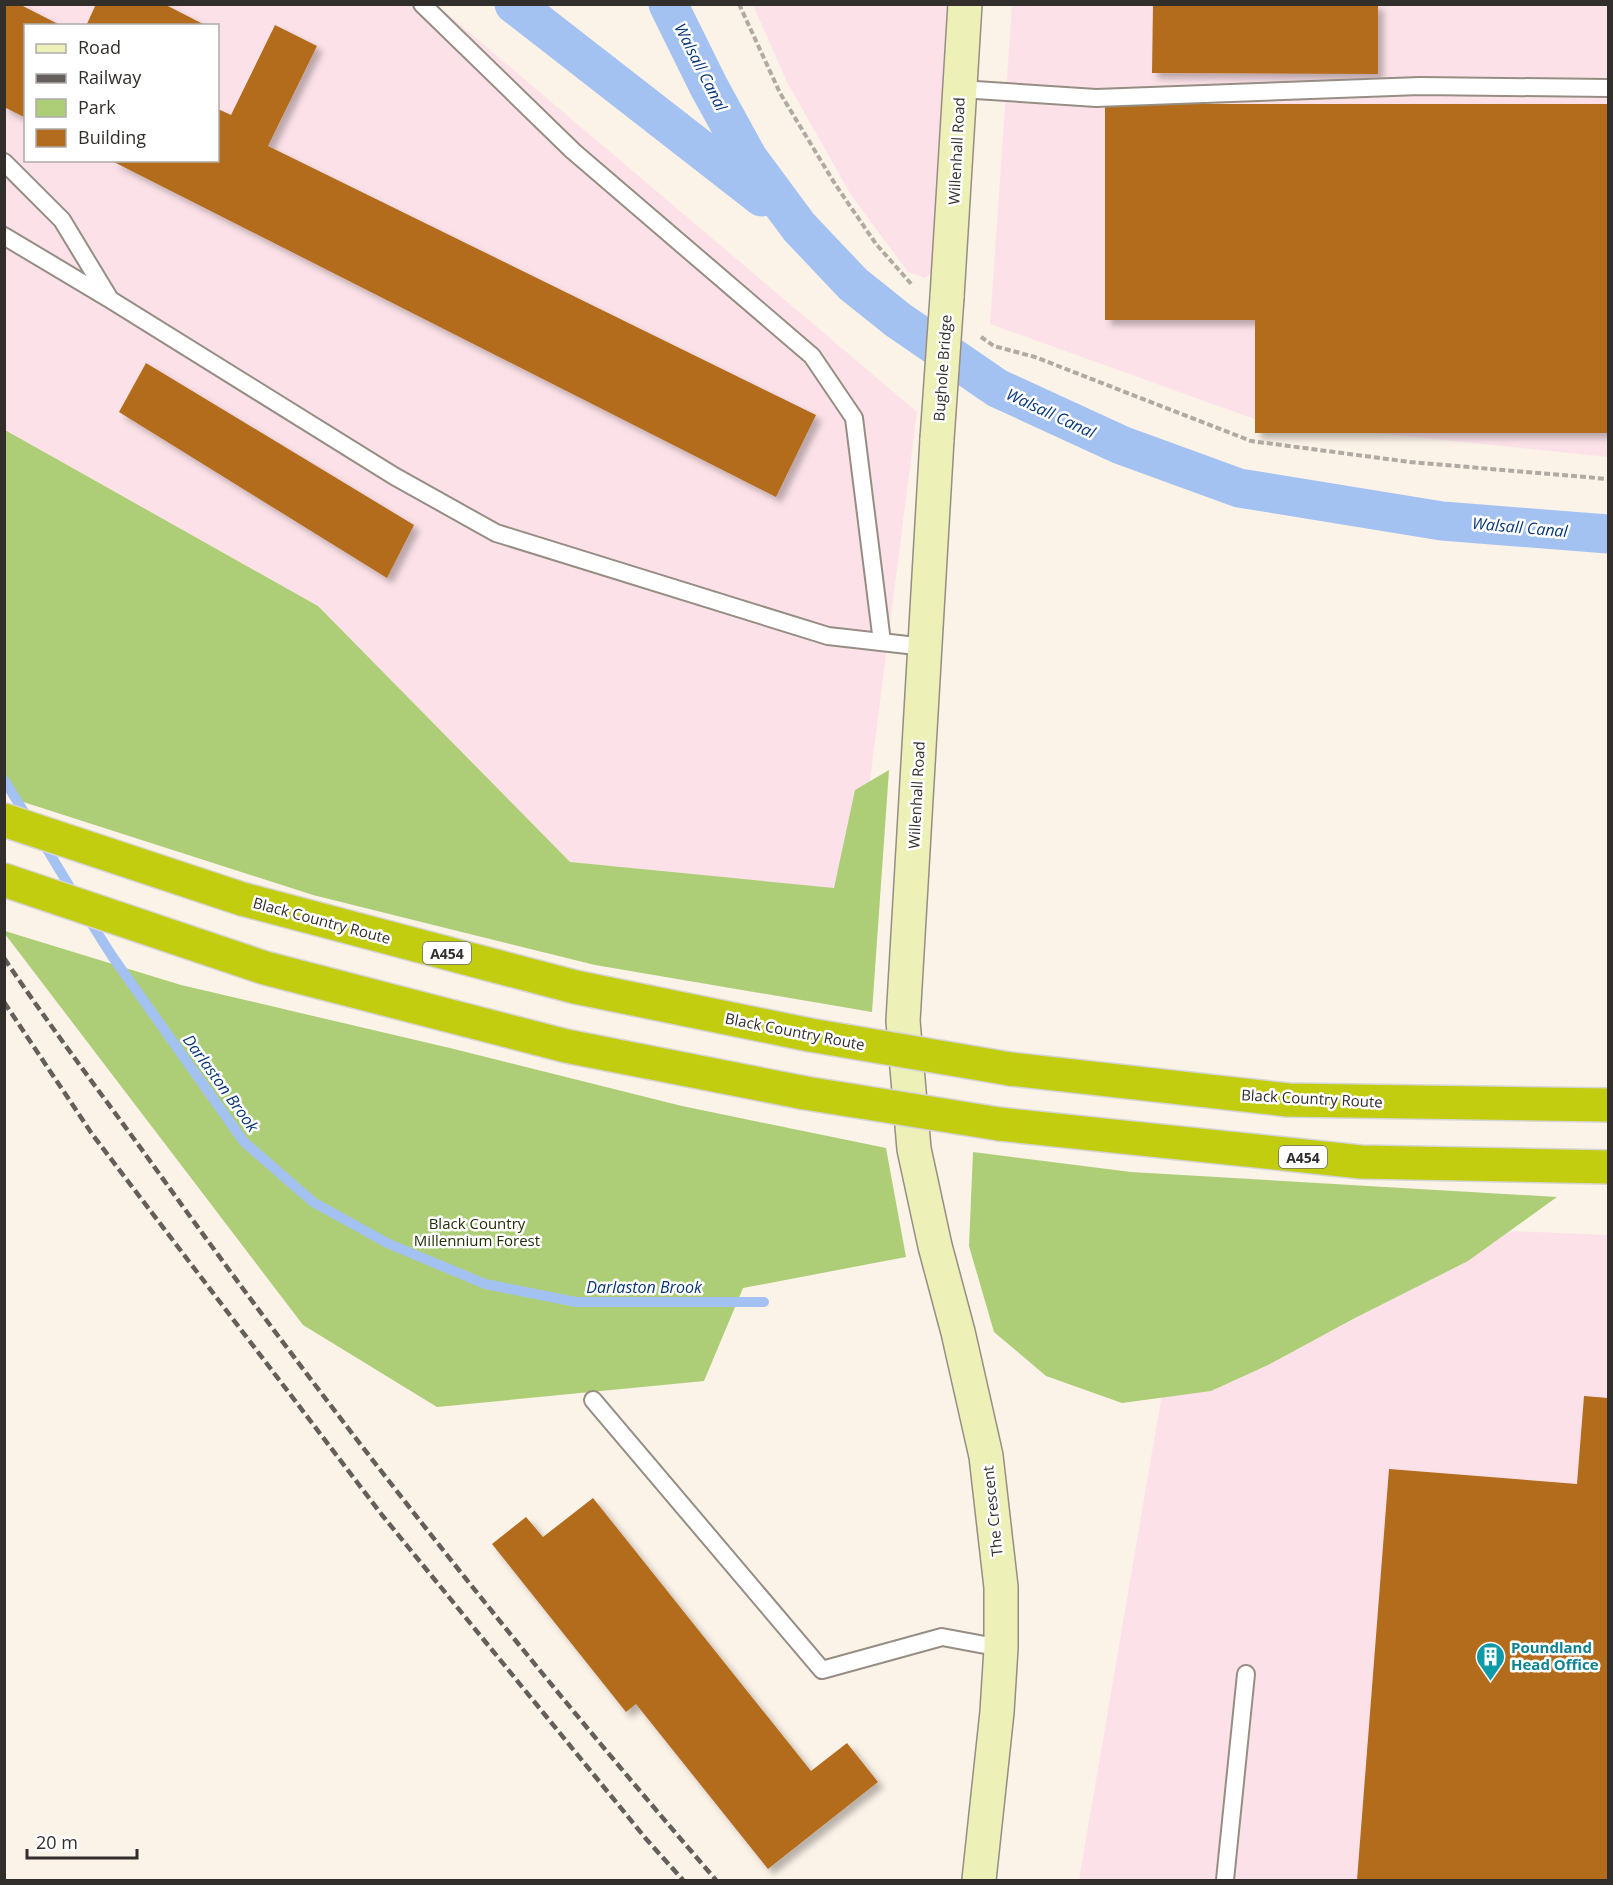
<svg xmlns="http://www.w3.org/2000/svg" width="1613" height="1885" font-family="'Open Sans',sans-serif">
<style>
.industrial{fill:#fce2e8;fill-rule:evenodd}
.green{fill:#adce77}
.lines{fill:none;stroke-linecap:round;stroke-linejoin:round}
.stream{stroke:#a3c2f1;stroke-width:10}
.canal{stroke:#a3c2f1;stroke-width:39}
.building{fill:#b36c1e;filter:url(#shadow)}
.lane-casing{stroke:#968d84;stroke-width:20}
.secondary-casing{stroke:#968d84;stroke-width:36}
.highway-casing{stroke:#d6d5d5;stroke-width:36}
.path{stroke:#b1aaa3;stroke-width:4;stroke-dasharray:6 3;stroke-linecap:butt}
.lane{stroke:#fff;stroke-width:16}
.secondary{stroke:#edf0b7;stroke-width:33}
.highway{stroke:#c3cd0f;stroke-width:33}
.rail{stroke:#645f5a;stroke-width:4.5;stroke-dasharray:9 4.5;stroke-linecap:butt}
.secondary-bridge-casing{stroke:#968d84;stroke-width:36;stroke-linecap:butt}
.highway-bridge-casing{stroke:#d6d5d5;stroke-width:36;stroke-linecap:butt}
.secondary-bridge{stroke:#edf0b7;stroke-width:33}
.highway-bridge{stroke:#c3cd0f;stroke-width:33}
.labels{text-anchor:middle;dominant-baseline:central;stroke-width:5;stroke-linejoin:round;paint-order:stroke}
.shield{fill:#fff;stroke:#706d6b;stroke-width:1.5}
.shield-label{font-size:14px;font-weight:bold;fill:#322e2b}
.street-label{font-size:15px;fill:#322e2b;stroke:#fff}
.park-label{font-size:15px;fill:#233009;stroke:#fff}
.culture-label{font-size:15px;font-weight:bold;fill:#0d838f;stroke:#fff;text-anchor:start}
.water-label{font-size:16px;font-style:italic;fill:#073679;stroke:#fff}
</style>
<defs>
<filter id="shadow"><feDropShadow dx="5.5" dy="5.5" stdDeviation="3" flood-color="#0004"/></filter>
</defs>
<rect width="100%" height="100%" fill="#fbf2e8"/>
<g class="industrial">
<path d="M5,5H437L917,412L856,890L556,878L318,606L5,430ZM26,26H218V160H26Z"/>
<path d="M753,5H954L933,271L925,278L908,272L851,195L787,82Z"/>
<path d="M1012,5H1608V457L1260,421L990,324Z"/>
<path d="M1192,1218L1608,1235V1880H1079Z"/>
</g>
<g class="green">
<path d="M5,430L318,606L570,862L834,888L855,790L889,770L872,1012L595,965L313,895L17,800L4,780Z"/>
<path d="M5,931L181,985L454,1049L682,1106L886,1148L906,1257L743,1288L704,1381L437,1407L303,1325L5,934Z"/>
<path d="M973,1152L1131,1172L1557,1197L1468,1261L1353,1319L1268,1365L1211,1391L1122,1403L1046,1376L994,1332L969,1246Z"/>
</g>
<g class="lines">
<g class="stream">
<path d="M4,780L29,820"/>
<path d="M42,841L76,897"/>
<path d="M88,918L112,956L244,1142L313,1202L387,1243L485,1284L576,1302H764"/>
</g>
<g class="canal">
<path d="M514,4L762,197"/>
<path d="M668,4L709,87L748,158L799,227L853,284L898,320L997,388L1121,445L1239,488L1442,521L1608,534"/>
</g>
</g>
<g class="building">
<path d="M4,4H19L62,26H26V118L4,107Z"/>
<path d="M96,4H164L207,26H86Z"/>
<path d="M1153,4H1378V74L1152,73Z"/>
<path d="M275,25L317,46L268,146L816,415L776,497L110,160H218V109L231,115Z"/>
<path d="M1105,104H1608V433H1255V320H1105Z"/>
<path d="M146,363L414,525L387,578L119,412Z"/>
<path d="M1584,1396L1608,1398V1880H1357L1389,1469L1577,1484Z"/>
<path d="M593,1498L811,1771L847,1743L878,1782L768,1869L636,1704L626,1712L492,1544L526,1517L543,1537Z"/>
</g>
<g class="lines">
<defs>
<g id="lane">
<path d="M422,4L573,151L812,356L854,418L882,642"/>
<path d="M960,89L1096,98L1420,86L1608,88"/>
<path d="M4,162L62,220L108,296"/>
<path d="M4,236L111,300L394,476L496,533L828,636L925,647"/>
<path d="M593,1400L822,1670L942,1637L1001,1648"/>
<path d="M1225,1880L1246,1674"/>
</g>
<g id="secondary">
<path d="M947,297L965,4"/>
<path d="M937,439L903,1021L914,1149L935,1246L958,1332L986,1456L1001,1587V1648L997,1712L979,1880"/>
</g>
<g id="highway">
<path d="M4,820L242,899L575,987L810,1035"/>
<path d="M4,880L265,968L566,1046L805,1093"/>
<path d="M1010,1069L1288,1100L1608,1105"/>
<path d="M999,1124L1361,1162L1608,1167"/>
</g>
</defs>
<use href="#lane" class="lane-casing"/>
<use href="#secondary" class="secondary-casing"/>
<use href="#highway" class="highway-casing"/>
<g class="path">
<path d="M739,4L780,93L835,184L876,244L913,286"/>
<path d="M981,337L994,346L1035,357L1251,441L1410,462L1608,479"/>
</g>
<use href="#lane" class="lane"/>
<use href="#secondary" class="secondary"/>
<use href="#highway" class="highway"/>
<g class="rail">
<path d="M4,958C53,1031 107,1101 158,1172C333,1416 520,1653 716,1880"/>
<path d="M4,1002L92,1134L382,1515L647,1840L683,1880"/>
</g>
<defs>
<path id="secondary-bridge" d="M937,439L947,297"/>
<g id="highway-bridge">
<path d="M810,1035L1010,1069"/>
<path d="M805,1093L999,1124"/>
</g>
</defs>
<use href="#secondary-bridge" class="secondary-bridge-casing"/>
<use href="#highway-bridge" class="highway-bridge-casing"/>
<use href="#secondary-bridge" class="secondary-bridge"/>
<use href="#highway-bridge" class="highway-bridge"/>
</g>
<defs>
<symbol id="building-pin" viewBox="-11 -11 22 30"><path d="M0 17L-7.5 6A9.5 9.5 0 1 1 7.5 6Z" fill="#0f9aa8" stroke="#fff"/><path d="M-4-6H4V6H1V3H-1V6H-4ZM-2.5-4.3h1.7v1.8h-1.7ZM.8-4.3h1.7v1.8H.8ZM-2.5-1h1.7V.8h-1.7ZM.8-1h1.7V.8H.8Z" fill="#fff"/></symbol>
</defs>
<g fill-rule="evenodd">
<use href="#building-pin" x="1474" y="1640" width="33" height="45"/>
</g>
<g class="labels">
<g class="shield">
<rect x="423" y="942" width="48" height="22" rx="4.5"/>
<rect x="1279" y="1146" width="48" height="22" rx="4.5"/>
</g>
<g class="shield-label">
<text x="447" y="953">A454</text>
<text x="1303" y="1157">A454</text>
</g>
<g class="street-label">
<text transform="translate(956 151) rotate(-87)">Willenhall Road</text>
<text transform="translate(942 368) rotate(-86)">Bughole Bridge</text>
<text transform="translate(916 795) rotate(-87)">Willenhall Road</text>
<text transform="translate(322 920) rotate(15)">Black Country Route</text>
<text transform="translate(795 1031) rotate(11)">Black Country Route</text>
<text transform="translate(1312 1098) rotate(3)">Black Country Route</text>
<text transform="translate(992 1511) rotate(-96)">The Crescent</text>
</g>
<g class="park-label">
<text x="477" y="1223">Black Country<tspan x="477" dy="17">Millennium Forest</tspan></text>
</g>
<g class="culture-label">
<text x="1511" y="1647">Poundland<tspan x="1511" dy="17">Head Office</tspan></text>
</g>
<g class="water-label">
<text transform="translate(701 67) rotate(63)">Walsall Canal</text>
<text transform="translate(1051 413) rotate(25)">Walsall Canal</text>
<text transform="translate(1520 527) rotate(5)">Walsall Canal</text>
<text transform="translate(221 1083) rotate(54)">Darlaston Brook</text>
<text x="644" y="1287">Darlaston Brook</text>
</g>
</g>
<rect width="1613" height="1885" fill="none" stroke="#322e2b" stroke-width="12"/>
<rect x="24" y="24" width="195" height="138" fill="#ffffff" stroke="#adabaa" stroke-width="1.5"/>
<rect x="36" y="44" width="30" height="9" fill="#edf0b7" stroke="#adabaa" stroke-width="1.5"/>
<text x="78" y="54" font-size="18" fill="#322e2b">Road</text>
<rect x="36" y="74" width="30" height="9" fill="#645f5a" stroke="#adabaa" stroke-width="1.5"/>
<text x="78" y="84" font-size="18" fill="#322e2b">Railway</text>
<rect x="36" y="99" width="30" height="18" fill="#adce77" stroke="#adabaa" stroke-width="1.5"/>
<text x="78" y="114" font-size="18" fill="#322e2b">Park</text>
<rect x="36" y="129" width="30" height="18" fill="#b36c1e" stroke="#adabaa" stroke-width="1.5"/>
<text x="78" y="144" font-size="18" fill="#322e2b">Building</text>
<path d="M27 1849v9h110v-9" fill="none" stroke="#322e2b" stroke-width="3"/>
<text x="36" y="1849" font-size="18" fill="#322e2b" stroke="#ffffff" stroke-width="4.5" paint-order="stroke">20 m</text>
</svg>
